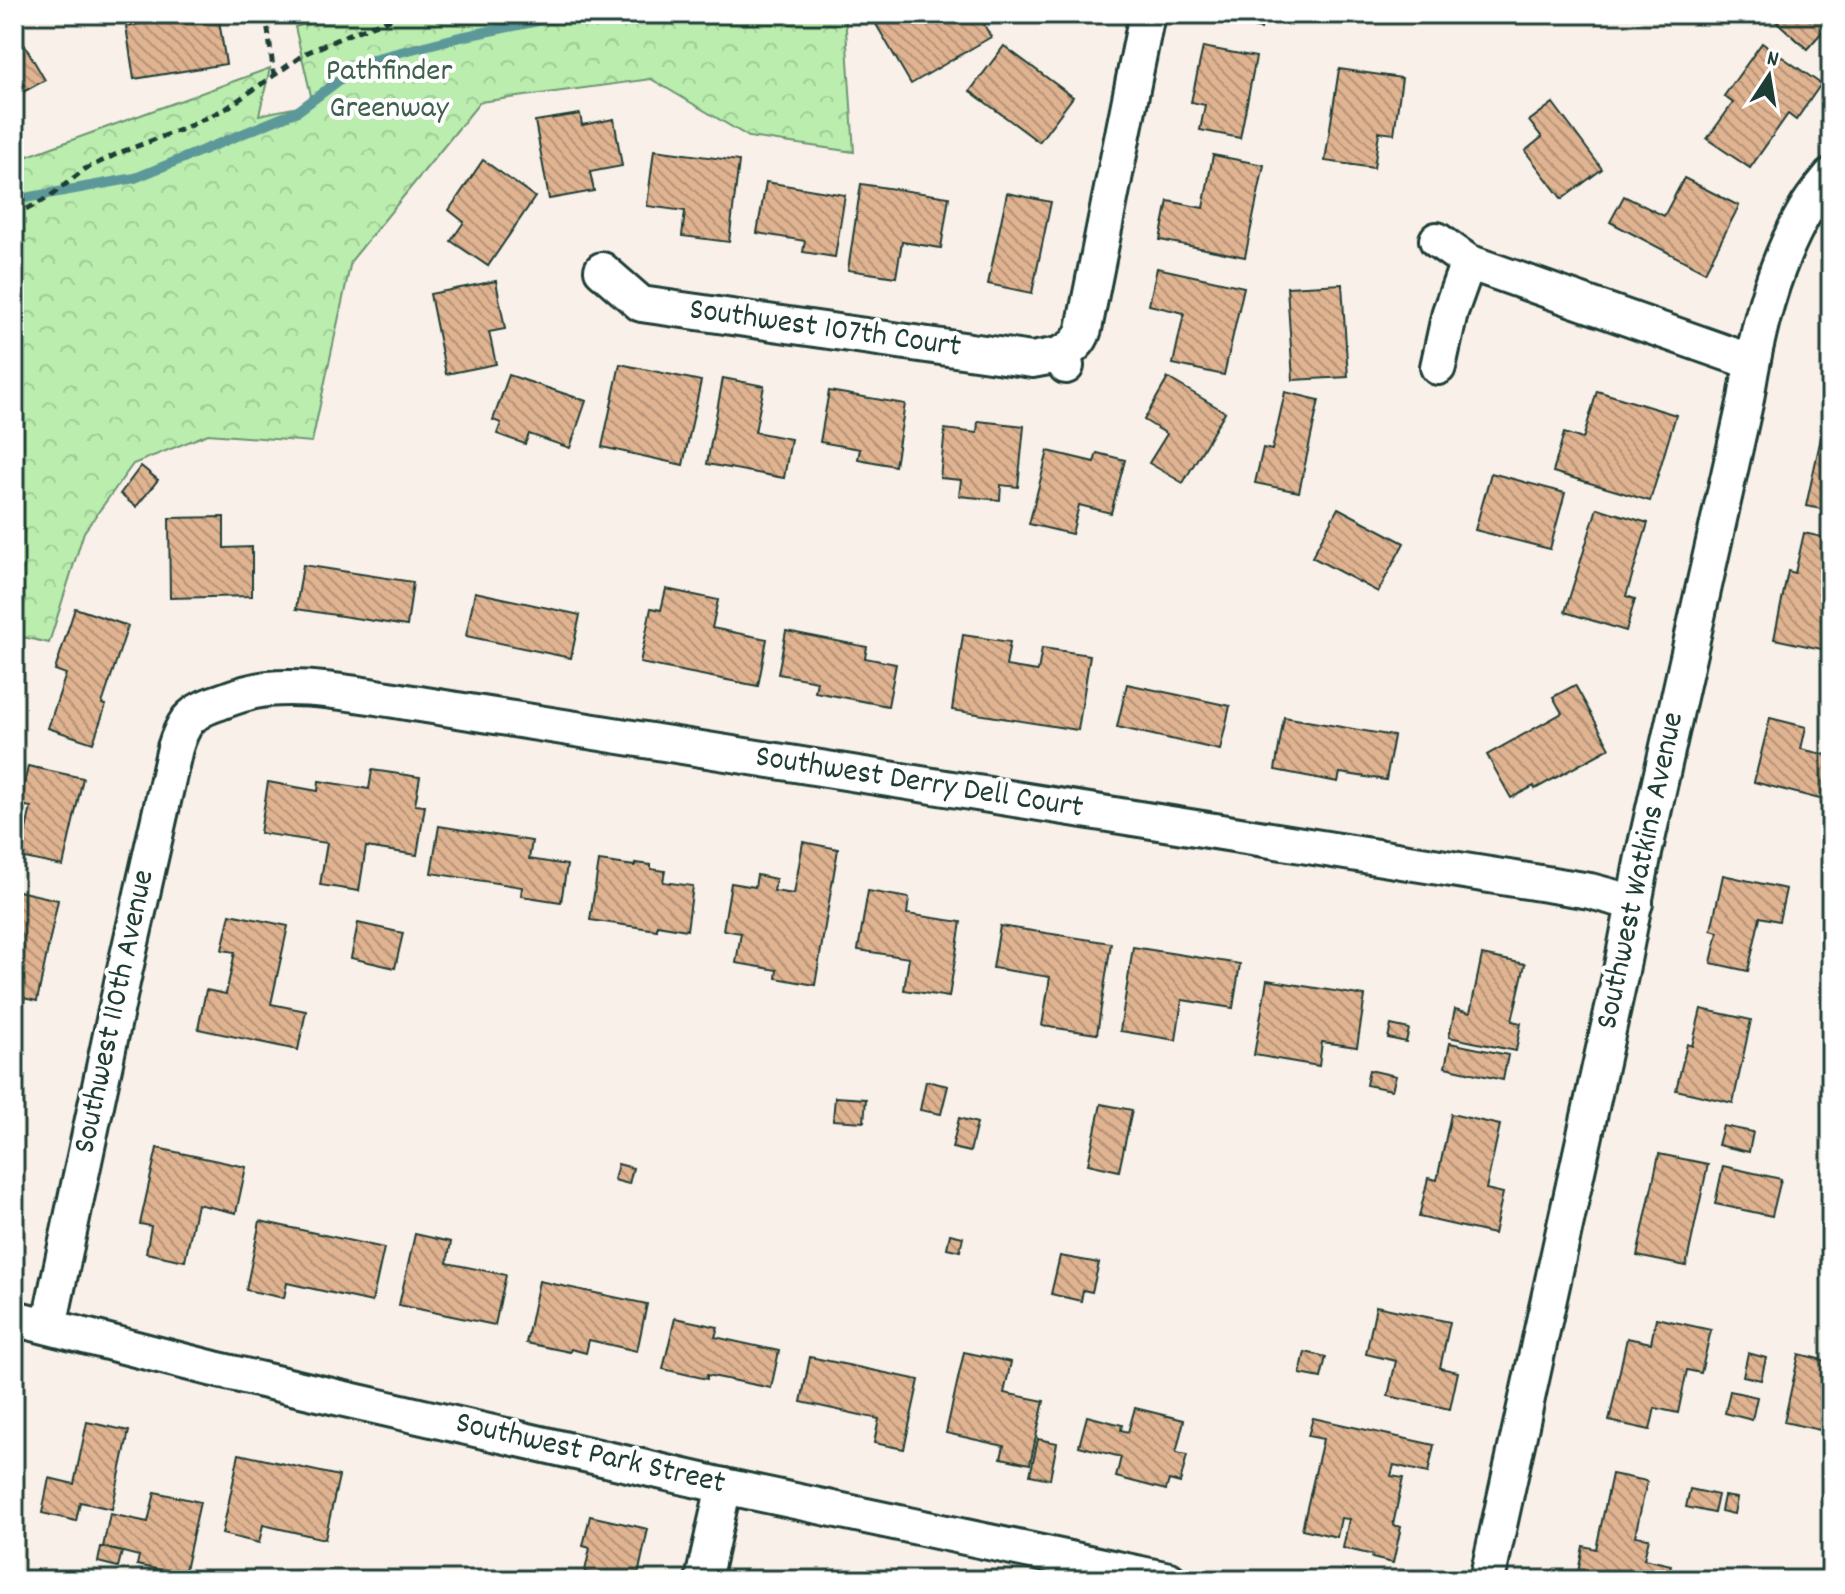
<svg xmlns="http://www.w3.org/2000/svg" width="1845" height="1594" font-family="Dekko,sans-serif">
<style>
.forest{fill:url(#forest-crowns);stroke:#6c9571;stroke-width:2}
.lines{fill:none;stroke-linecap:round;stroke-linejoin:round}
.stream{stroke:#5c9899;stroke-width:10}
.building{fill:url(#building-back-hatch);stroke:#1f3d34;stroke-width:2}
.street-casing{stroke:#1f3d34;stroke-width:40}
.path{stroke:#1f3d34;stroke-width:5;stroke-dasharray:8 6;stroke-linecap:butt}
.street{stroke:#fff;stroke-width:34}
.labels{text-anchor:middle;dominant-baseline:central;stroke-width:8;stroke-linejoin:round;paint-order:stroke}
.park-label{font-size:32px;fill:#3e604c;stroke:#fff}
.street-label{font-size:32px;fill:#1f3d34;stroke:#fff}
</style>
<defs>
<pattern id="forest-crowns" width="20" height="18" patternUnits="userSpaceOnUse" patternTransform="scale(2)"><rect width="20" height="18" fill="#baedae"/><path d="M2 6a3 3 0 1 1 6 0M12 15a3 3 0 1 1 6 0" fill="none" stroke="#9fcc96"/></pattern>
<pattern id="building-back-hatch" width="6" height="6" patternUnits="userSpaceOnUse" patternTransform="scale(2)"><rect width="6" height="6" fill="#e0b391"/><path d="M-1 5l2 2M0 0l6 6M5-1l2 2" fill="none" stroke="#b59377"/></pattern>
</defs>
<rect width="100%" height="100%" fill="#f9f0e9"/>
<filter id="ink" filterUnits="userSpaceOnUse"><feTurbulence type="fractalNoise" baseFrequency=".0125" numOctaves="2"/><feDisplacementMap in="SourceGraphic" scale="16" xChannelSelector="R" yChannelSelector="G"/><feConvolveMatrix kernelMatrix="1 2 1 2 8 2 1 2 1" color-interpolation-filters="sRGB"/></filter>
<g filter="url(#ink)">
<path class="forest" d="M342,14H845L854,152L749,137L651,79L480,102L351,261L312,442L208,434L133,464L84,532L49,643L14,635V161L270,68L259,115L313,104L295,27Z"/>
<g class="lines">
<path class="stream" d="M14,200L135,178L298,111L365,61L456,38L572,14"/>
</g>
<g class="building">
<path d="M201,14H218L226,64L134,79L126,26Z"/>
<path d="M870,14H978L991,37L911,84Z"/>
<path d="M1209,14H1265L1261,29L1208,17Z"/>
<path d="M1768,14H1831V22L1807,49Z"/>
<path d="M14,27L45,80L14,97Z"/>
<path d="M1762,43L1821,84L1796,120L1788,114L1750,168L1707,139L1733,103L1724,96Z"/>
<path d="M1004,46L1073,97L1039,142L970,91Z"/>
<path d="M1203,47L1256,57L1240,138L1200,130L1205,105L1191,102Z"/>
<path d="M1339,69L1402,78L1394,134L1379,132L1374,168L1325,161Z"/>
<path d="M1553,103L1602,169L1562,199L1525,151L1542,137L1529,121Z"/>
<path d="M580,114L582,125L614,119L622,166L590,172L594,191L549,199L535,121Z"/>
<path d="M654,150L739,161L729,242L682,236L685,211L647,206Z"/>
<path d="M1213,155L1264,165L1245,257L1160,240L1168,201L1203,208Z"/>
<path d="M483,160L535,197L488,266L451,241L464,222L449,210Z"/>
<path d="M1684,178L1739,206L1705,272L1610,222L1624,196L1664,216Z"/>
<path d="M766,182L845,195L835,257L803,252L805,241L757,233Z"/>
<path d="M861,184L949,197L941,248L902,242L896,277L848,270Z"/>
<path d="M1007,193L1051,202L1032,293L988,284Z"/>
<path d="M1157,268L1244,287L1224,375L1173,364L1184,313L1149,305Z"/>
<path d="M496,281L505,329L489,332L496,364L446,374L430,294Z"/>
<path d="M1342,284L1348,377L1293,380L1287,287Z"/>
<path d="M620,364L701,381L683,465L602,447Z"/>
<path d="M509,375L586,401L570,448L529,434L525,444L497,434L501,423L493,420Z"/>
<path d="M723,378L764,386L755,432L791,439L784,478L707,464Z"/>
<path d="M1168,378L1225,412L1183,483L1149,463L1167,434L1144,420Z"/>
<path d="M829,391L905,404L895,466L858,459L860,449L820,442Z"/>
<path d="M1597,391L1676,415L1650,501L1553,472L1564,433L1583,439Z"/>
<path d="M1285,392L1319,400L1299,492L1255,483L1263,448L1272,450Z"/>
<path d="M1831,392V511L1806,506Z"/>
<path d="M978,421L1024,426L1018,487L1001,485L1000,500L959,496L961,480L940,478L945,429L977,433Z"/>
<path d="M1048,451L1094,462L1097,453L1125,460L1111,513L1079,505L1072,534L1029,524Z"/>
<path d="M141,466L158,480L136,507L120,494Z"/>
<path d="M1491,473L1565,493L1550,549L1475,530Z"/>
<path d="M1338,508L1404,543L1378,592L1312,557Z"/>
<path d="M1597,508L1648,523L1626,596L1635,599L1626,631L1565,612Z"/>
<path d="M224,517V548L252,547V596L170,598L169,518Z"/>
<path d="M1804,533L1831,539V651L1774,639L1788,571L1795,573Z"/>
<path d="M303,565L413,582L407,626L296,609Z"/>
<path d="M666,589L718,600L712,628L767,639L758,686L640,663L651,608L661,610Z"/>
<path d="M475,592L580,615L571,658L466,636Z"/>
<path d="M75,608L128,626L102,704L106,705L93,743L48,728L66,674L55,670Z"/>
<path d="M786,631L867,647L865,658L896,664L888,706L815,692L817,681L778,674Z"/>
<path d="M963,635L1010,642L1006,666L1038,671L1042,648L1090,655L1078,730L952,710Z"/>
<path d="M1127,684L1230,706L1220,750L1117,727Z"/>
<path d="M1575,685L1610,748L1535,789L1534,786L1511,798L1487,755L1562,713L1553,697Z"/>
<path d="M1284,717L1394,736L1386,780L1340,773L1338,782L1275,770Z"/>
<path d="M1770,718L1806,727L1801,749L1831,756V802L1754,782Z"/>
<path d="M28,766L83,778L63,866L20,857L31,807L20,805Z"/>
<path d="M372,770L420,777L415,805L425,806L417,855L366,847L359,891L320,885L327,843L260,833L268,782L318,791L319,781L369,789Z"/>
<path d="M439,826L532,841L529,859L567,865L561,902L521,896L522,887L431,873Z"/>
<path d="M803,842L838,849L815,985L776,978L777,970L736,963L741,933L723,930L731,883L755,887L757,875L776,879L774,891L794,894Z"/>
<path d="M599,861L635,866V863L651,865V869L665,871L663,882L693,886L687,930L657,925V930L590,920Z"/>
<path d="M1723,875L1786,889L1779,921L1760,917L1748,971L1711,963L1718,932L1711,930Z"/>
<path d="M14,890L58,900L37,1001L14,996Z"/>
<path d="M868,891L909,898L907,914L961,922L949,997L904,990L909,958L858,950Z"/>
<path d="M230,914L288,926L271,1004L306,1011L298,1050L198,1029L206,990L226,994L235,952L222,950Z"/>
<path d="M358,923L403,933L395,968L351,958Z"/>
<path d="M1000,926L1111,943L1097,1034L1042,1026L1050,977L993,968Z"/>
<path d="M1133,947L1240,964L1233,1008L1182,1000L1176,1040L1120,1031Z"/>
<path d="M1482,955L1525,964L1512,1021L1521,1023L1516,1051L1449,1037L1455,1009L1470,1013Z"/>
<path d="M1267,980L1365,996L1357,1047L1322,1042L1319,1066L1254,1055Z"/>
<path d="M1701,1009L1751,1020L1733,1103L1676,1090L1687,1044L1692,1046Z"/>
<path d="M1391,1025L1409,1029L1406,1042L1388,1038Z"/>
<path d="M1450,1043L1508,1055L1503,1080L1445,1067Z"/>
<path d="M1369,1070L1396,1076L1392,1090L1366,1085Z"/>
<path d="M926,1081L948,1086L941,1114L920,1110Z"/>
<path d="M835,1097L866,1099L864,1122L833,1120Z"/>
<path d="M1101,1104L1132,1110L1119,1171L1088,1164Z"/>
<path d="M1451,1114L1500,1125L1486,1189L1503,1193L1494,1234L1419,1217L1428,1178L1437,1180Z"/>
<path d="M959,1118L977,1123L970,1152L952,1148Z"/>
<path d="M1723,1126L1753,1132L1749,1152L1718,1145Z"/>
<path d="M157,1148L246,1167L236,1213L197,1204L185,1261L146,1253L151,1226L140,1224Z"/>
<path d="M1659,1154L1708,1164L1686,1266L1637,1256Z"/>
<path d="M618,1164L633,1168L629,1184L614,1180Z"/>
<path d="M1723,1166L1781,1179L1772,1216L1715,1204Z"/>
<path d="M260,1221L384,1248L372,1302L287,1283L284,1298L246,1290Z"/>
<path d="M415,1234L451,1242L447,1263L506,1275L495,1325L399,1305Z"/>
<path d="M950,1234L963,1237L960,1251L947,1248Z"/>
<path d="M1060,1256L1099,1263L1092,1292L1083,1290L1081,1301L1051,1294Z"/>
<path d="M539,1281L647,1304L637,1351L589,1340L586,1353L571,1349L570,1352L526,1343Z"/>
<path d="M1376,1306L1450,1322L1440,1368L1458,1372L1450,1409L1388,1396L1396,1361L1366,1354Z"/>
<path d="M675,1318L718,1327L715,1337L779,1351L771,1388L707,1375V1379L663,1369Z"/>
<path d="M1656,1318L1711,1330L1701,1373L1687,1370L1678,1413L1655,1408L1650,1430L1609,1421L1627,1338L1651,1343Z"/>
<path d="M964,1352L1011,1362L1004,1393L1044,1401L1030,1464L1001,1458L1004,1446L946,1433Z"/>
<path d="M1305,1352L1326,1357L1321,1378L1300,1374Z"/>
<path d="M1748,1353L1766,1358L1761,1380L1743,1376Z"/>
<path d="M1799,1354L1831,1362V1414L1824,1413L1820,1430L1784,1422Z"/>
<path d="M810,1357L919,1380L904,1449L874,1443L879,1419L801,1402Z"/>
<path d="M1730,1391L1757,1397L1752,1420L1725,1413Z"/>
<path d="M1135,1408L1184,1420L1176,1453L1187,1455L1180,1483L1169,1480L1166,1490L1116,1477L1121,1457L1079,1446L1087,1416L1122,1425L1121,1430L1128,1432Z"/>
<path d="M1313,1418L1434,1445L1428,1473L1394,1465L1391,1476L1403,1478L1393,1525L1401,1527L1393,1563L1372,1558L1373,1555L1343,1548L1349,1519L1341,1518L1337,1537L1302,1529L1323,1439L1308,1436Z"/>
<path d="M87,1422L129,1431L112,1509L80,1502L76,1521L42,1513L49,1478L74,1484Z"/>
<path d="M1038,1439L1057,1443L1050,1479L1030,1475Z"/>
<path d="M239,1454L339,1476L325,1539L263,1525L259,1543L222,1534Z"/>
<path d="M1612,1474L1647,1481L1635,1536L1649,1538L1644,1559L1671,1565L1668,1580H1586L1577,1578L1583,1546L1596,1549Z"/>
<path d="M1690,1489L1718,1495L1714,1513L1686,1507Z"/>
<path d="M155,1492L200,1502L184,1575L137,1565L139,1556L103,1547L110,1514L148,1522Z"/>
<path d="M1724,1496L1737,1498L1734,1514L1721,1511Z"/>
<path d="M590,1516L648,1529L637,1580H583L590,1548L583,1546Z"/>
<path d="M101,1547L122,1552L118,1567L98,1562Z"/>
</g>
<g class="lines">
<defs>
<g id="street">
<path d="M1437,240L1468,262L1752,362"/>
<path d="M602,270L641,304L1032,360L1059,355L1066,366"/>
<path d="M1059,355C1071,349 1080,343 1084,329L1147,14"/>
<path d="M1438,367L1450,312L1468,262"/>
<path d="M14,1318L214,1369L724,1486L1169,1580"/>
<path d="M49,1326L123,978L175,748C178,738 182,728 188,720C197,710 208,706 220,702C235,696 251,691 267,689C315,684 378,698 426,705L1590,891L1635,903"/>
<path d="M703,1580L724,1486"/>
<path d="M1487,1580L1620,976L1642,862L1746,399C1756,334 1772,268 1805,211C1812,198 1822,187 1831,176"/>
</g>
</defs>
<use href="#street" class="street-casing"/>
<g class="path">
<path d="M266,14L274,76"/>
<path d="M14,216L48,198L85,169L119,153L185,128L227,108L306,53L352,33L405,14"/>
</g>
<use href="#street" class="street"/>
</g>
</g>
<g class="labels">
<g class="park-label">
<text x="389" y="73">Pathfinder<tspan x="389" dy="37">Greenway</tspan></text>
</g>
<g class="street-label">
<text transform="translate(825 330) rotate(8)">Southwest 107th Court</text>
<text transform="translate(919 784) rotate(9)">Southwest Derry Dell Court</text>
<text transform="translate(1642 871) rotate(-78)">Southwest Watkins Avenue</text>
<text transform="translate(116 1012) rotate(-78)">Southwest 110th Avenue</text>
<text transform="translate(590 1455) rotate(13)">Southwest Park Street</text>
</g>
</g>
<rect width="1845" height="1594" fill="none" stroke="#fff" stroke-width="48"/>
<rect x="24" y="24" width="1797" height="1546" fill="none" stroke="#1f3d34" stroke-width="3" filter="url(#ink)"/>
<g transform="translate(1769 76) rotate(12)" stroke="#ffffff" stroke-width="6" paint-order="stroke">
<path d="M0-6L14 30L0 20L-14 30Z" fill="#1f3d34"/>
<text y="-12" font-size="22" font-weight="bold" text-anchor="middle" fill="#1f3d34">N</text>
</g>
</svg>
